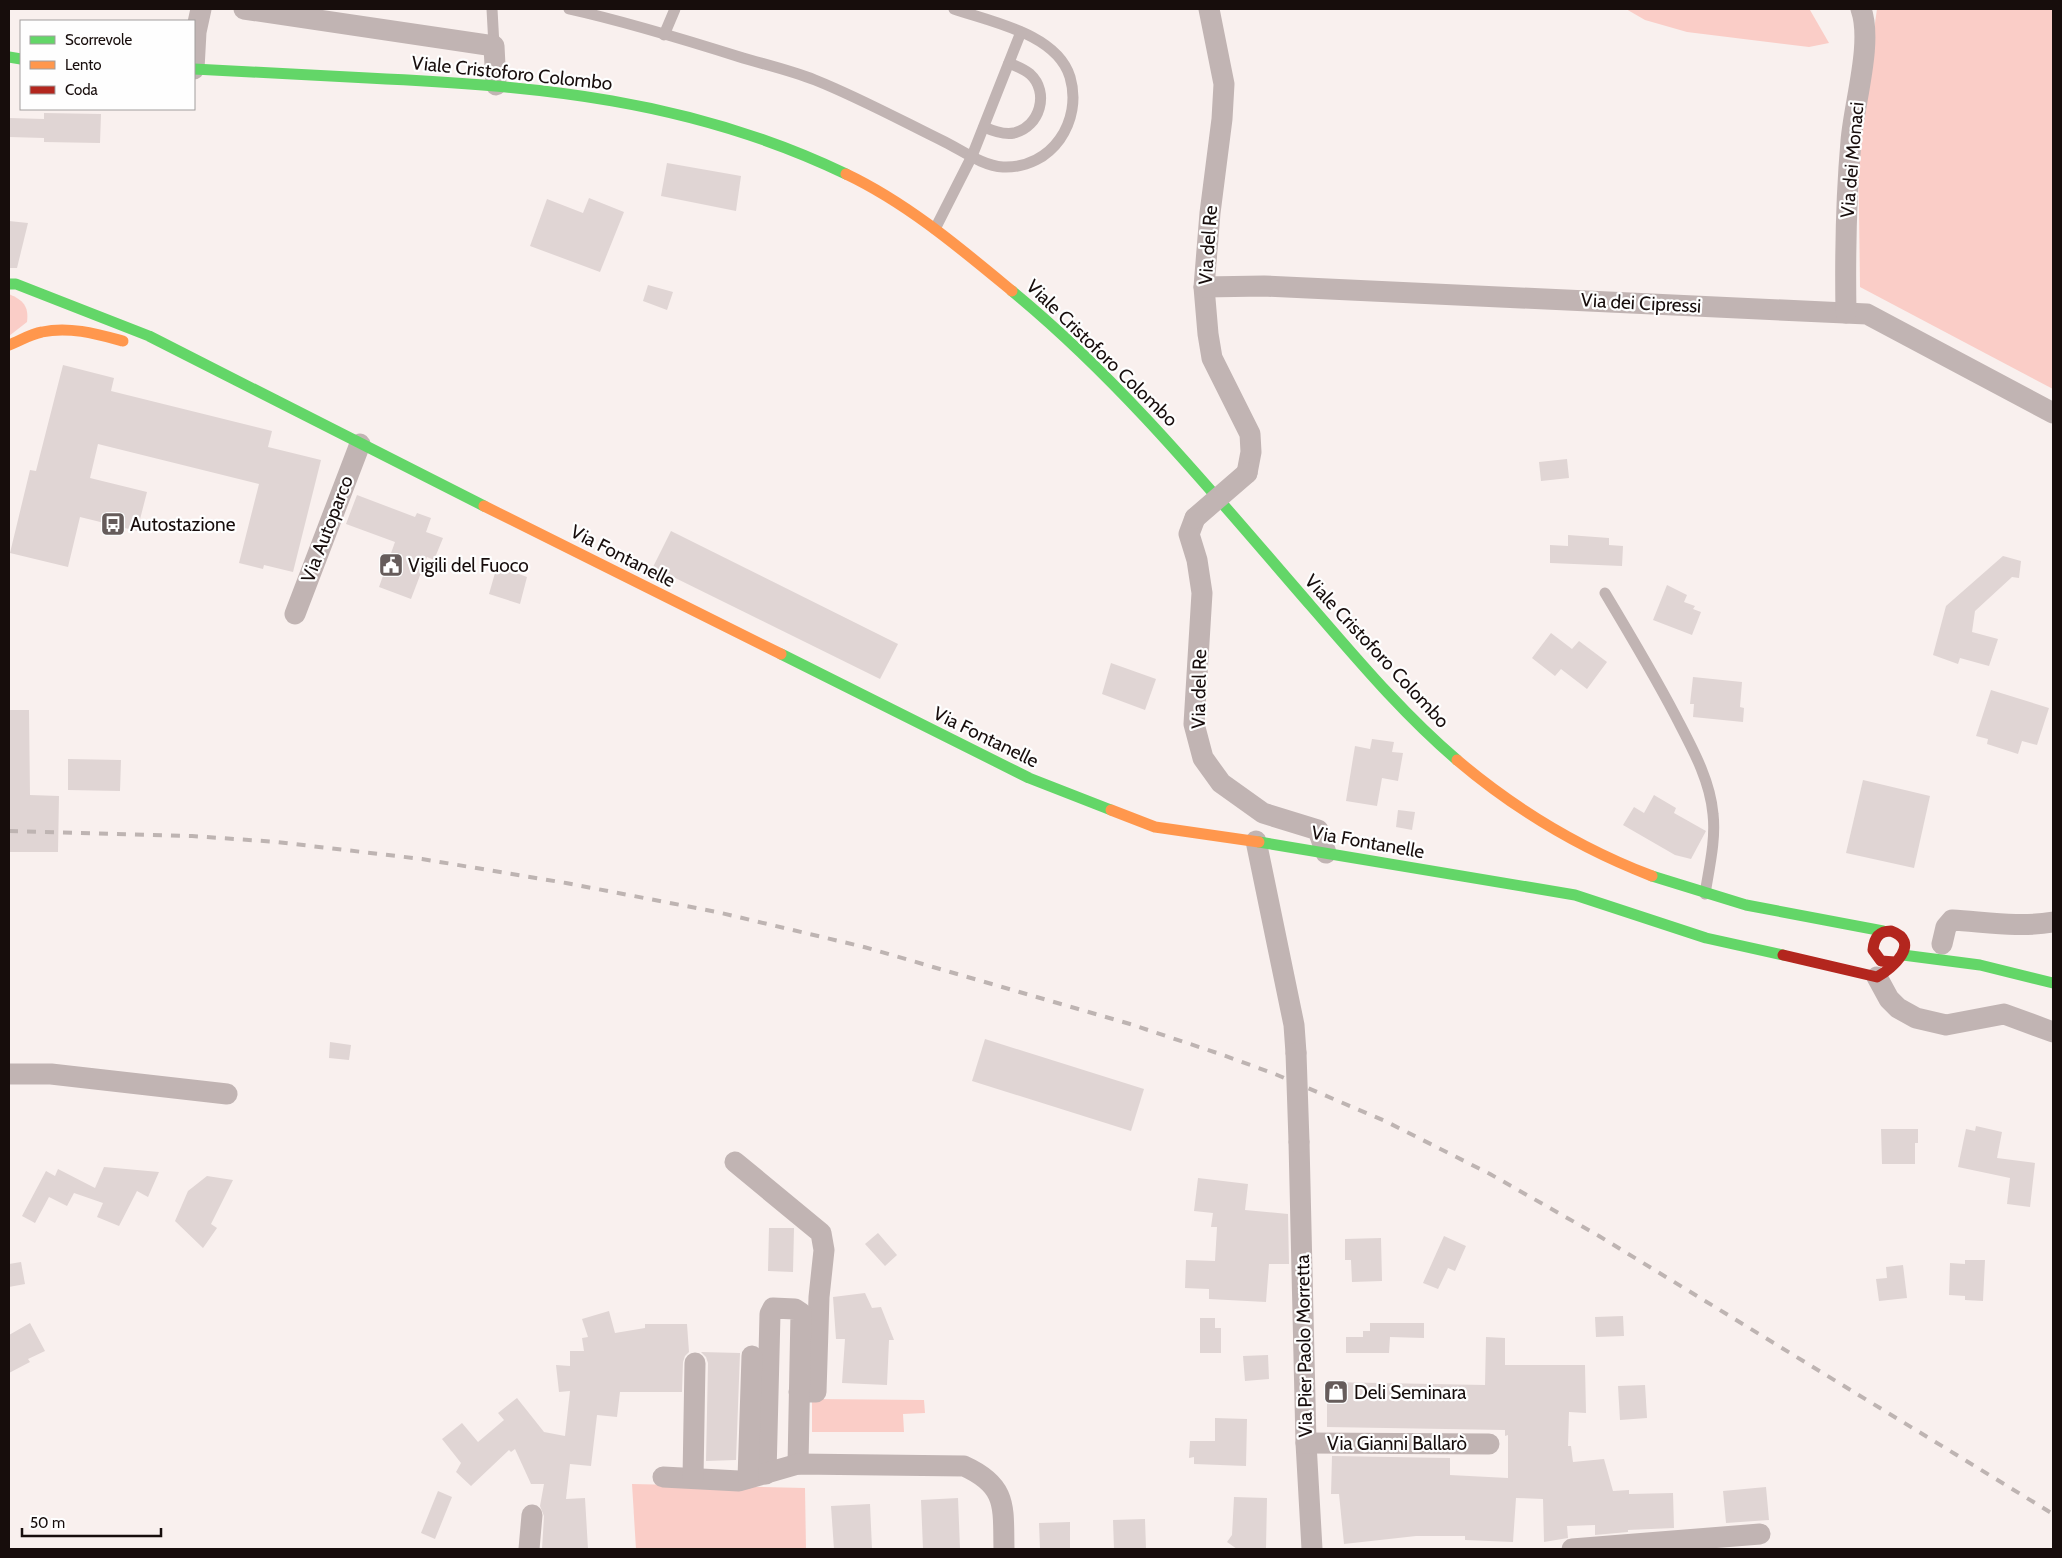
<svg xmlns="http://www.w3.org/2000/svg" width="2062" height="1558" font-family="Cabin,sans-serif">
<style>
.green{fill:#facdc7}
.building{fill:#e0d5d4}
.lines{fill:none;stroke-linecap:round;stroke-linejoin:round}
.lane{stroke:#c1b4b3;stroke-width:11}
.street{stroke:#c1b4b3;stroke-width:21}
.fast{stroke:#63d668;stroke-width:11}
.slow{stroke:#ff974d;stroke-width:11}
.jam{stroke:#b3261e;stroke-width:11}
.rail{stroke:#beb4b2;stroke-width:4;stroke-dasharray:9 9;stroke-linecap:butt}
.street-bridge{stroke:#c1b4b3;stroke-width:21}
.labels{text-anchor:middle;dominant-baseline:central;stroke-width:4.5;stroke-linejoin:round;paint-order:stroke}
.street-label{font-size:19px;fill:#170d0c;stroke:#fefefe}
.poi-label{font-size:19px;fill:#170d0c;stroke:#fefefe;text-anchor:start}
</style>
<rect width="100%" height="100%" fill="#f9f0ee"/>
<g class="green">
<path d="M1626,9H1803L1810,10L1829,43L1809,47L1687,32L1645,20Z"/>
<path d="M1877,9H2053V389L1860,287L1858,139Z"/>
<path d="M9,294C23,300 29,306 27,322L9,336Z"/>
<path d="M812,1399L924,1400L925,1413L903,1414L904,1432H812Z"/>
<path d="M632,1484L805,1488L806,1549H636Z"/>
</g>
<g class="building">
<path d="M44,113L101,114L100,143L44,142V138L9,137V118L44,119Z"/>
<path d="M667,163L741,176L736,211L661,196Z"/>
<path d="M589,198L624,212L600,272L530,246L547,199L583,213Z"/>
<path d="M9,221L28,223L17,268H9Z"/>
<path d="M648,285L673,292L667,310L643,301Z"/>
<path d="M63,365L114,378L111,391L272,431L268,447L321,460L293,572L264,565L263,569L239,563L259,484L98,444L90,478L147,492L137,531L80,517L68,567L10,553L30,470L36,471Z"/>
<path d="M1567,459L1569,478L1541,481L1539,462Z"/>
<path d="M357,495L415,517L417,513L431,518L426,532L443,538L434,560L427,557L411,599L379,587L395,542L346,524Z"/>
<path d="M671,531L898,644L880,679L653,567Z"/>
<path d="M1568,535L1609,538V545L1623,546L1622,566L1550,563V545L1568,546Z"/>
<path d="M2003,556L2021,561L2019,578L2012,577L1975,611L1972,632L1998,639L1989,666L1960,658L1958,664L1933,655L1946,606Z"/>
<path d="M497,566L527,577L520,604L489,594Z"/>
<path d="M1667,585L1687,595L1684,602L1695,606L1693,609L1701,612L1692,635L1653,620Z"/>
<path d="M1551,633L1572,649L1579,641L1607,662L1587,689L1561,669L1555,676L1532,658Z"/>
<path d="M1111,663L1156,679L1145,710L1102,694Z"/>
<path d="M1693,677L1742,682L1740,707L1744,708L1743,722L1693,717L1694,704H1690Z"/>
<path d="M1991,690L2049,708L2037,745L2022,741L2018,754L1987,744L1988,739L1976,736Z"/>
<path d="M9,710H29L30,795L59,796L58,852H9Z"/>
<path d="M1372,739L1394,742L1392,752L1403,753L1398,781L1382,778L1377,806L1346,801L1355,746L1370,749Z"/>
<path d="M68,759L121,760L120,791L68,790Z"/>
<path d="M1863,780L1930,796L1914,868L1846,853Z"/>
<path d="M1654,795L1676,808L1674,813L1706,831L1691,859L1675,855L1623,825L1634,807L1644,813Z"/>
<path d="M1398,810L1415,812L1412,830L1396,827Z"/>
<path d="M985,1039L1144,1089L1131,1131L972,1081Z"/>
<path d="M330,1042L351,1045L349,1060L329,1058Z"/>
<path d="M1976,1126L2002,1132L1997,1158L2035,1163L2030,1207L2007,1204L2010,1178L1958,1167L1966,1129L1975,1131Z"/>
<path d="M1881,1129H1918V1143H1915V1164H1882Z"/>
<path d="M104,1167L159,1172L148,1197L137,1191L119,1226L97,1217L103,1203L74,1193L67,1206L49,1197L35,1223L22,1216L46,1171L55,1176L58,1169L95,1188Z"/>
<path d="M207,1176L233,1180L211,1224L217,1228L203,1248L175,1221L188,1191Z"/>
<path d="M1198,1178L1248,1184L1245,1210L1288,1214L1289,1264H1269L1266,1302L1209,1299V1289L1185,1288L1186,1260L1215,1261L1217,1227H1211L1213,1213L1194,1211Z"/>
<path d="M769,1228H794L793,1272L768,1271Z"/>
<path d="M878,1233L897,1255L885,1266L865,1244Z"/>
<path d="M1444,1236L1466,1246L1455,1271L1448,1268L1438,1289L1423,1283Z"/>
<path d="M1381,1238L1382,1281L1352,1282L1351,1260H1345V1239Z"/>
<path d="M1965,1260H1985L1983,1301L1965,1300V1296L1949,1295L1950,1263L1965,1264Z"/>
<path d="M21,1262L25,1284L9,1287V1264Z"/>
<path d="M1903,1265L1907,1298L1879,1301L1876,1279L1887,1278L1886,1267Z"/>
<path d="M865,1293L872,1308L881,1307L894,1340H889L887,1385L842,1383L845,1339H836L833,1297Z"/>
<path d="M609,1311L615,1333L645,1328V1324H687L689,1352L685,1356L683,1362L682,1392H620L617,1417L597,1415L591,1466L570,1464L566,1499L585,1498L588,1549H542L544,1516L540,1506L544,1484H531L515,1449L511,1452L509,1450L471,1486L456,1472L461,1463L442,1439L462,1423L478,1442L504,1420L498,1413L517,1398L544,1432L565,1436L570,1391L559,1392L556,1365L570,1366V1351H584L582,1338L588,1337L582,1319Z"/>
<path d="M1623,1316L1624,1336L1596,1337L1595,1317Z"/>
<path d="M1200,1318H1215V1328H1221V1353H1200Z"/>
<path d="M30,1323L45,1351L28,1359L30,1362L9,1373V1335Z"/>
<path d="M1370,1323H1424V1338L1390,1337L1389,1353H1346V1337H1363V1331H1370Z"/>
<path d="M1486,1337L1505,1338V1365H1585L1586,1413L1569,1412L1568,1446H1571L1573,1462L1604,1459L1613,1491L1629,1490V1494L1673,1493L1674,1528L1628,1530V1532L1595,1535V1525L1567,1526L1568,1538L1544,1542L1543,1499L1516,1498L1513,1542L1465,1540V1536H1416L1344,1544L1339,1494H1331L1332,1456L1450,1458V1475L1508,1478V1435L1505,1436V1430L1327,1427V1382L1485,1385Z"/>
<path d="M701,1352L740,1353L736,1460L706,1461L708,1363L706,1357Z"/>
<path d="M1268,1355L1269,1379L1245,1381L1243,1356Z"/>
<path d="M1645,1385L1647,1418L1620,1420L1618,1386Z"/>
<path d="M1215,1418L1247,1419L1246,1466L1194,1464V1457L1189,1458L1190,1441H1215Z"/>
<path d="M1766,1487L1769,1520L1726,1523L1723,1491Z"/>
<path d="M438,1491L452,1497L435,1539L421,1533Z"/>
<path d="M1234,1497L1267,1498L1266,1549H1237L1227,1542L1232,1535Z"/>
<path d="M958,1498L960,1549H923L921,1500Z"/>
<path d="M870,1504L872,1549H834L831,1506Z"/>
<path d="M1145,1519L1146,1549H1114L1113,1520Z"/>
<path d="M1070,1522V1549H1040L1039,1523Z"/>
</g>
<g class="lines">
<g class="lane">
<path d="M492,9L494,46"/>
<path d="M569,9C628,22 686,40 743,58C767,65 792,71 815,80C860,98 902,121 945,142C963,151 983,166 1003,167C1052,169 1083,121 1070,77C1057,34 992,22 954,9"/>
<path d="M664,35L675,9"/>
<path d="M984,127C993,131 1004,135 1014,133C1040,127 1050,92 1030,74C1024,69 1016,66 1009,63"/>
<path d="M935,229L972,156L1021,32"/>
<path d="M1605,593C1629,633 1653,673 1675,715C1691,746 1710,779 1713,814C1716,840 1709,868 1705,894"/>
</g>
<g class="street">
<path d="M244,9L494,46L496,85"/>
<path d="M1209,9L1224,84L1222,119L1210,213L1204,287L1208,334L1212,358L1250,434L1251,452L1247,473"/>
<path d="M194,69L196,32L201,9"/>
<path d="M1204,287L1264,286L1867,314L2053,413"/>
<path d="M1846,313C1845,255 1846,198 1851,141C1854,103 1873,43 1861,9"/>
<path d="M1195,518L1189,534L1197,560L1202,593L1194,724L1203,758L1221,783L1263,813L1318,830L1326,853"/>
<path d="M295,614L360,444"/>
<path d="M1256,841L1294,1025L1296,1053"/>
<path d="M1942,944L1946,927L1952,920C1986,922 2020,928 2053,922"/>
<path d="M1877,977L1889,999L1898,1008L1916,1018L1946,1025L2004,1014L2053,1032"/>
<path d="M9,1074H51L227,1094"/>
<path d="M1299,1142L1306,1443L1312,1549"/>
<path d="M735,1162L821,1233L824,1250L819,1297L816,1392H799"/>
<path d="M1306,1443L1489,1444"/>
<path d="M766,1474L770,1314L773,1308L795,1309L801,1313L798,1464"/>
<path d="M663,1477L739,1481L798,1464L964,1466C1008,1486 1003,1507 1004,1549"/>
<path d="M693,1478L695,1363"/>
<path d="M748,1478L752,1356"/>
<path d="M529,1549L532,1515"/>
<path d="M1572,1549L1760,1534"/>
</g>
<g class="fast">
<path d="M9,57L21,59"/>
<path d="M194,69C252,72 310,75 368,78C537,86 690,99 846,174"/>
<path d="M9,284H16L149,336L484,506"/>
<path d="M1012,291C1124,383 1217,498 1311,606C1357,659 1403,714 1457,760"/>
<path d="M781,654L1029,778L1111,810"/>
<path d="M1259,842L1575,895L1706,938L1783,955"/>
<path d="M1652,876L1746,905L1883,931"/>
<path d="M1903,955L1980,965L2053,983"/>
</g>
<g class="slow">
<path d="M846,174C907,203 960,248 1012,291"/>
<path d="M9,345C20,341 30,334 42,332C69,326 97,334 123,341"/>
<path d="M484,506L781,654"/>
<path d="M1457,760C1516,810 1579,848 1652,876"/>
<path d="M1111,810L1155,827L1259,842"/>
</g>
<path class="jam" d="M1783,955L1877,977C1893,968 1922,942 1891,931C1879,931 1874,938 1873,950L1881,961L1895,962"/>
<path class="rail" d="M9,831L192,836L277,842L422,859L566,883L717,912L864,947L1130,1024L1220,1054L1275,1074L1385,1121L1490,1174L1599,1236L2053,1514"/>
<g class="street-bridge">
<path d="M1195,518L1247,473"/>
<path d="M1296,1053L1299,1142"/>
</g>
</g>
<defs>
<symbol id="bus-square" viewBox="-11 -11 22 22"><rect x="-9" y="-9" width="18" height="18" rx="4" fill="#665c5b" stroke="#fefefe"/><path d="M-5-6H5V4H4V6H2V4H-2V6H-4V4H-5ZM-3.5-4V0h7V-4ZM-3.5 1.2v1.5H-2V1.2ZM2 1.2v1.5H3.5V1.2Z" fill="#fff"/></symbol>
<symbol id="civic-square" viewBox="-11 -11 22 22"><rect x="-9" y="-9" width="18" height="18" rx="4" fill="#665c5b" stroke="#fefefe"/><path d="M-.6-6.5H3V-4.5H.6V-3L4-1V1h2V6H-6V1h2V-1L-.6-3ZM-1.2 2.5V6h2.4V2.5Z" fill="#fff"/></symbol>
<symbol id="shop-square" viewBox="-11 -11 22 22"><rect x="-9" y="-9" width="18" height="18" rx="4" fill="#665c5b" stroke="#fefefe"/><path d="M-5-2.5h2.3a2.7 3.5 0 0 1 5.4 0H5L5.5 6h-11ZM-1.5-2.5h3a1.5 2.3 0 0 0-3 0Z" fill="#fff"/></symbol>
</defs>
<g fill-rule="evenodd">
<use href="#bus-square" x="99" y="510" width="28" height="28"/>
<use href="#civic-square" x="377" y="551" width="28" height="28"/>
<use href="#shop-square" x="1322" y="1378" width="28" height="28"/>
</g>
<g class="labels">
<g class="street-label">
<text transform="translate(512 73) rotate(6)">Viale Cristoforo Colombo</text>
<text transform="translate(1852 160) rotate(-85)">Via dei Monaci</text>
<text transform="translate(1208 245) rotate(-86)">Via del Re</text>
<text transform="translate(1641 303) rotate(3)">Via dei Cipressi</text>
<text transform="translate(1102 353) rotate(44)">Viale Cristoforo Colombo</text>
<text transform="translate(327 529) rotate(-69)">Via Autoparco</text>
<text transform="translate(623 556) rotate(27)">Via Fontanelle</text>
<text transform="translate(1377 651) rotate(47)">Viale Cristoforo Colombo</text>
<text transform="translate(1199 689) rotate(-89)">Via del Re</text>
<text transform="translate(986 737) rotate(26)">Via Fontanelle</text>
<text transform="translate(1368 842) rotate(10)">Via Fontanelle</text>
<text transform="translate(1304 1346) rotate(-91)">Via Pier Paolo Morretta</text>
<text x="1397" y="1443">Via Gianni Ballarò</text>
</g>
<g class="poi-label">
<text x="130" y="524">Autostazione</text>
<text x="408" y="565">Vigili del Fuoco</text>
<text x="1354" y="1392">Deli Seminara</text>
</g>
</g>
<rect width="2062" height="1558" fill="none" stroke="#170d0c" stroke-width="20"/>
<rect x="20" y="20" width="175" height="90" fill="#fefefe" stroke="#a29e9d"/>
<rect x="30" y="36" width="25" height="8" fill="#63d668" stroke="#a29e9d"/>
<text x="65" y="45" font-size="15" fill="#170d0c">Scorrevole</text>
<rect x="30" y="61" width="25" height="8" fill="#ff974d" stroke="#a29e9d"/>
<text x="65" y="70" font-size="15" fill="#170d0c">Lento</text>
<rect x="30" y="86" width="25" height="8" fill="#b3261e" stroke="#a29e9d"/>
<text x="65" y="95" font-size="15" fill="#170d0c">Coda</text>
<path d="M22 1528v8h139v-8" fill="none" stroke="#170d0c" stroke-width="2.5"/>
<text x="30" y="1528" font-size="15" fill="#170d0c" stroke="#fefefe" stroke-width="4" paint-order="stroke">50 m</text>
</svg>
